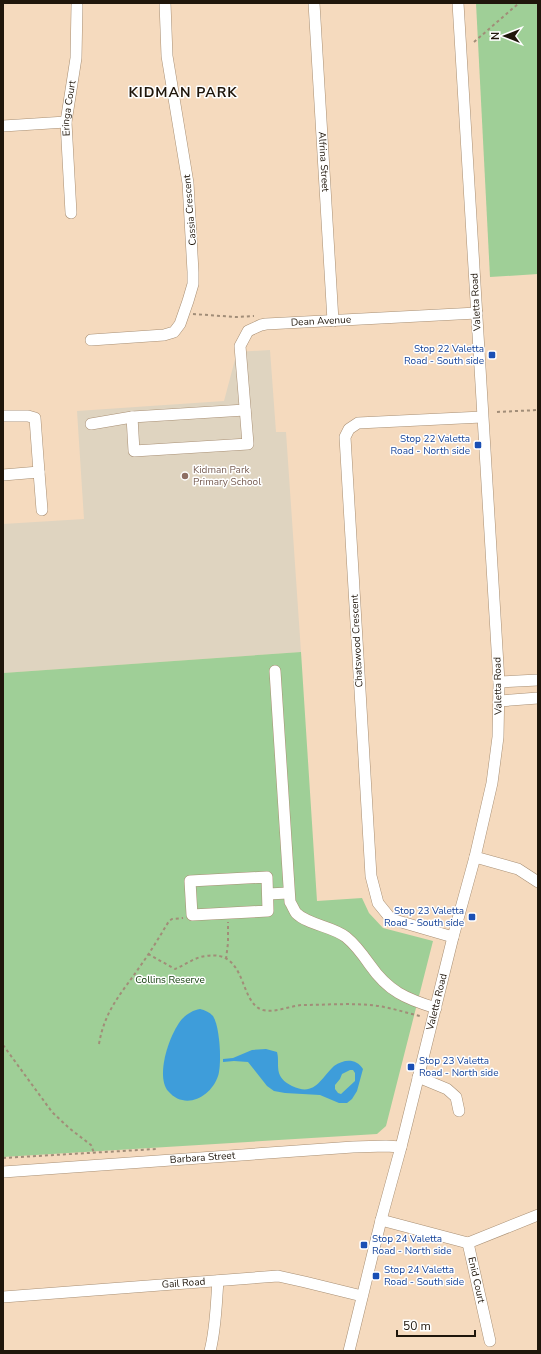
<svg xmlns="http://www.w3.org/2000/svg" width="541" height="1354" font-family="'Nunito Sans',sans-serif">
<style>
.education{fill:#dfd4c0}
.green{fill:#9fcf97}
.water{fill:#3e9dda;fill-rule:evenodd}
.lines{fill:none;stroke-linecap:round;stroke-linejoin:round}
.minor-casing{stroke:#a88f74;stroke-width:12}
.path{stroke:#a18d78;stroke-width:2;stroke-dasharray:3 3;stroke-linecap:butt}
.minor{stroke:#fff;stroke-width:11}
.transit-dot{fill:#1a4fb4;stroke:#fff;stroke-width:1.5}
.education-dot{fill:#8d6e63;stroke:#fff;stroke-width:1.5}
.labels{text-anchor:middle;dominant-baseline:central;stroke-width:3;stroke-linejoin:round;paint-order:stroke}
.street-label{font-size:10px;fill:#1f160b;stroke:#fff}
.transit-label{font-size:10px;fill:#164399;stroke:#fff;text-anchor:end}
.education-label{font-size:10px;fill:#785e54;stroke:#fff;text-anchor:start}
.park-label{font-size:10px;fill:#083601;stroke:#fff}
.district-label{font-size:14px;font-weight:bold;letter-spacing:1px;fill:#1f160b;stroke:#fff}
</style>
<rect width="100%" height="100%" fill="#f5dabe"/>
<path class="education" d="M270,350L276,432H286L301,652L3,673V524L84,519L77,411L224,401L237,352Z"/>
<g class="green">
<path d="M476,3H538V274L490,277Z"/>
<path d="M301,652L317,901L362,898L369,913L383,928L433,941L386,1126L377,1134L3,1157V673Z"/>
</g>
<g class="water">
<path d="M200,1009C205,1010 209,1012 213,1016C220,1027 222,1064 218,1076C211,1097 185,1111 168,1091C155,1075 170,1033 182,1019C187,1014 193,1010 200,1009Z"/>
<path d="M266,1049L277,1052C279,1059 277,1066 279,1073C281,1079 286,1083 292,1086C315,1097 320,1079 334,1066C344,1059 356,1058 363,1069L357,1091L352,1099L347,1103H339L320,1095L285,1093L274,1091L267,1086L248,1062L234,1061L223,1062V1059L233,1058L252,1050ZM350,1070H353L355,1073V1081L341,1094L338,1093L335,1089V1085L340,1079L342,1074Z"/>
</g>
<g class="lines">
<defs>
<g id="minor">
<path id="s1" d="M314,3L333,321"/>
<path d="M3,126L66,122"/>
<path id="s2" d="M71,213L66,122L76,58L77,5"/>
<path d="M91,340L164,335L174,332L180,324L188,301L193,284V272L188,183L167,56L165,3"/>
<path d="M3,416H28L35,418L39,472L3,475"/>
<path id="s3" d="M132,417L134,451L248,444L240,346L248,331L261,325L266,324L477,313"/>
<path d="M91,424L132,417L245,410"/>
<path d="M39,472L42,510"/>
<path d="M275,671L290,902C292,905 294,910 296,913C308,925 332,926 346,937C356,945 363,955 370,965C388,991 406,999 436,1008"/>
<path d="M499,682L538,680"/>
<path d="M499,701L538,698"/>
<path d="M475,857L518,869L538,882"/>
<path d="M267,877L268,911L192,915L190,881Z"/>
<path d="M268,894L288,893"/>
<path d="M453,937L391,919L378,903L371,876L345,437L349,429L358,423L482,417"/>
<path d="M418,1077L447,1089L456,1097L459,1111"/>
<path id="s4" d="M3,1172L353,1147L386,1146L401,1147"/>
<path d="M381,1220L468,1243L538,1215"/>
<path id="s5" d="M468,1243L490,1341"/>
<path id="s6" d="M3,1297L278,1276L305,1282L362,1296"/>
<path d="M210,1351C216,1328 216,1305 218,1281"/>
<path id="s7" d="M349,1351L381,1220L401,1147L453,937L475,857L492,783L498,737L499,682L458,3"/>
</g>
</defs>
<use href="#minor" class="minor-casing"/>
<g class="path">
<path d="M474,42L519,3"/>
<path d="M193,314L236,317L254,316"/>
<path d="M497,412L538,410"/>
<path d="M148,954L175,969C185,965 195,957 206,956C248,949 238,1003 263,1010C276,1013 289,1006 302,1005C324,1005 347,1003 369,1005C386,1006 403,1012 420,1016"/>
<path d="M226,959L228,943V922"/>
<path d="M99,1044C105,1009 122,993 141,965C151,951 160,936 169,921L172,919L183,918"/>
<path d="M3,1045L52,1112L69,1128L91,1145L94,1153"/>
<path d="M3,1158L156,1149"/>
</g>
<use href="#minor" class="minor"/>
</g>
<g class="transit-dot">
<rect x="488" y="351" width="8" height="8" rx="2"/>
<rect x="474" y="441" width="8" height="8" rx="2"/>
<rect x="468" y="913" width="8" height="8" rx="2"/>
<rect x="407" y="1063" width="8" height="8" rx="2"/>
<rect x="360" y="1241" width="8" height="8" rx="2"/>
<rect x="372" y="1272" width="8" height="8" rx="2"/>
</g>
<circle class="education-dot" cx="185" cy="476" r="4"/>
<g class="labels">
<g class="street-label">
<text stroke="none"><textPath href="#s2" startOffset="105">Eringa Court</textPath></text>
<text stroke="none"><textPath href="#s1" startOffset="159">Alfrina Street</textPath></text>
<text transform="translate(190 210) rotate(-95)">Cassia Crescent</text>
<text transform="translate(476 302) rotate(-93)">Valetta Road</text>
<text stroke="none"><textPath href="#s3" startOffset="338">Dean Avenue</textPath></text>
<text transform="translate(357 641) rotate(-93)">Chatswood Crescent</text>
<text transform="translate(498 686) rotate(-91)">Valetta Road</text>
<text stroke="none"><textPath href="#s7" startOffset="360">Valetta Road</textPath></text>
<text stroke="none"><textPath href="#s4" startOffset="200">Barbara Street</textPath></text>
<text stroke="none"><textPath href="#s5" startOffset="38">Enid Court</textPath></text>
<text stroke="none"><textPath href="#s6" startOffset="181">Gail Road</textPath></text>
</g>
<g class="transit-label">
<text x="484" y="349">Stop 22 Valetta<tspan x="484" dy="12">Road - South side</tspan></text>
<text x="470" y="439">Stop 22 Valetta<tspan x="470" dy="12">Road - North side</tspan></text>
<text x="464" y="911">Stop 23 Valetta<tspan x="464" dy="12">Road - South side</tspan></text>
<text x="419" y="1061" text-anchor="start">Stop 23 Valetta<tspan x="419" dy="12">Road - North side</tspan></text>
<text x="372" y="1239" text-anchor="start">Stop 24 Valetta<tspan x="372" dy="12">Road - North side</tspan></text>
<text x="384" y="1270" text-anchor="start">Stop 24 Valetta<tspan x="384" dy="12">Road - South side</tspan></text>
</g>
<g class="education-label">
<text x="193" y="470">Kidman Park<tspan x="193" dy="12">Primary School</tspan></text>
</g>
<g class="park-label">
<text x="170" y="980">Collins Reserve</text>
</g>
<g class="district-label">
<text x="183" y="92">KIDMAN PARK</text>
</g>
</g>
<rect width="541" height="1354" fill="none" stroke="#1f160b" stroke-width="8"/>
<g transform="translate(505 36) rotate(270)" stroke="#ffffff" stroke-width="3" paint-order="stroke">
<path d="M0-3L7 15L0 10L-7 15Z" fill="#1f160b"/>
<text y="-6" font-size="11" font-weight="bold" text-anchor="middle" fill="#1f160b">N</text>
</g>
<path d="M397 1330v6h78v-6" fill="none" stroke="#1f160b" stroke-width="2"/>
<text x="403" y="1330" font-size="12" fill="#1f160b" stroke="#ffffff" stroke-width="3" paint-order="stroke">50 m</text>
</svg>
